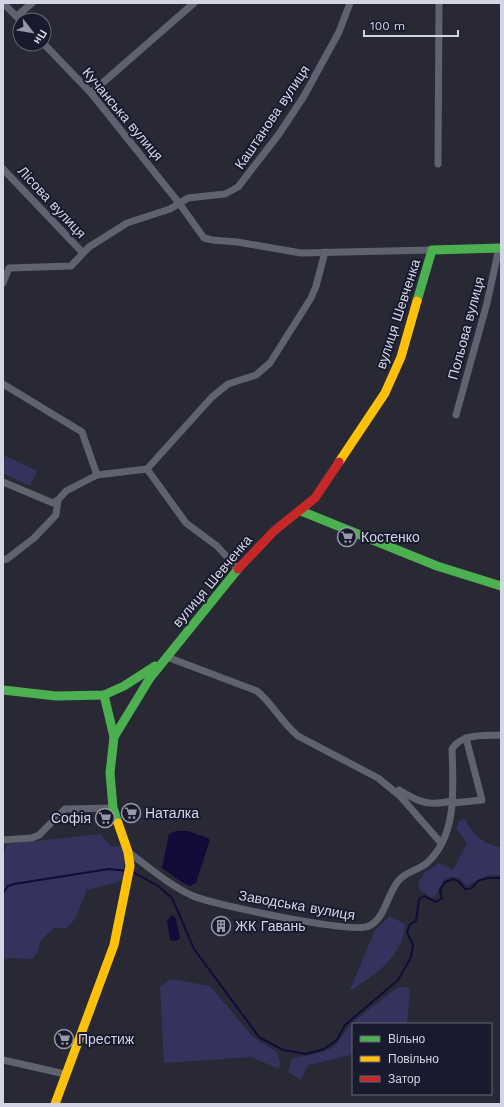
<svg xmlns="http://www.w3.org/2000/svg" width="504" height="1107" font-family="'Work Sans',sans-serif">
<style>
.green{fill:#33335e}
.water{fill:#120b39}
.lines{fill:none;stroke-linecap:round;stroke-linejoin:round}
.stream{stroke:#120b39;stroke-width:2}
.street{stroke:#616270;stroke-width:7}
.fast{stroke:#4caf50;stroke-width:9}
.slow{stroke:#ffc107;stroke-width:9}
.jam{stroke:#c62828;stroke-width:9}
.labels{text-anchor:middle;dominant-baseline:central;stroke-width:4;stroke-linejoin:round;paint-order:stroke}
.street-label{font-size:14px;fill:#d4d5e4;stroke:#1a1a2f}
.poi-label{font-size:14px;fill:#d4d5e4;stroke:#1a1a2f;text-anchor:start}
</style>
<rect width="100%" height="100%" fill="#282934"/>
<g class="green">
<path d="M6,456L37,471L30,486L3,473V461Z"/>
<path d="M464,819C468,823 469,828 473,832C479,840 492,847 501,847V875H489L466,886C463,881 459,877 453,877C438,877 442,893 432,898L420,890L418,884L424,873L439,863L453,870L467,843L456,828L459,821Z"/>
<path d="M101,834L111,847L122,846L125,857L122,881L87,890L75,919L65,929L55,927L41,940L38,951L33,959L3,958V858L7,844Z"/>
<path d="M390,916L405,924C404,957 374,975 349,992L375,930Z"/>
<path d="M170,979L210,986L253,1037L277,1052L280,1062L279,1069L251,1057L164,1063L160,987Z"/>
<path d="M398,987H406L410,990L407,1024H353V1050L351,1055L308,1065L301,1080L288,1072L291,1060L294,1058L320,1053L334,1047L348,1028L357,1019Z"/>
</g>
<g class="water">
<path d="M176,831H188L208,838L210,840L196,883L190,886L183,883L162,868L169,834Z"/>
<path d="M172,915L176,918L180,938L176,941L170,940L167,921Z"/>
</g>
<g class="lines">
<g class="stream">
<path d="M133,872L158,886L172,898L194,949L259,1037L283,1050L306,1054L324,1049L337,1040L345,1025L398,980L411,957L413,945L407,932L410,924L416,921L419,899L424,896L436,902L442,898L440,890L445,882L454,879L459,882L465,889C475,889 472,886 478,881C484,877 494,878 501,878"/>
<path d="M3,893L8,886L14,884L109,869L127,871"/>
</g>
<g class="street">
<path d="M3,3L20,20"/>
<path d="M17,16L32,3"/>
<path d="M44,44L91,93L179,203L204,238L212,240L237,242L301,253L432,250"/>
<path d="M91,93L194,3"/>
<path d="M438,164L439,3"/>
<path d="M3,169L83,253"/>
<path d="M3,283L9,268L71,266L89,247L127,223L170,209L188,198L225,194L238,187L279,134L304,96L339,32L350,3"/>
<path d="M3,384L82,432L97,475"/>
<path d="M456,415L487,303L499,248"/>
<path d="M147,469L212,397L228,384L256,375L270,363L311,298L316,286L325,252"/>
<path d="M147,469L186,523L217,546L238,569"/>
<path d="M3,482L53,503L58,500L66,491L97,475L147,469"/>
<path d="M3,560L7,559L34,538L56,515L58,500"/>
<path d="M167,657L257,691C273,704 281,722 298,736L378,778L400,796L441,843"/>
<path d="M399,790C420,803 429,806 453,801"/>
<path d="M453,803L482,800L466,738"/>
<path d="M3,840L32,838L39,835L65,809L113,808"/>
<path d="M128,852C149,867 170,886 193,896C215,905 352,934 369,926C386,918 387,892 400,879C408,871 421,869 428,862C458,834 453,785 452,749C462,733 483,736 501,735"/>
<path d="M3,1060L65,1074"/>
</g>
<g class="fast">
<path d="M417,301L432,250L501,248"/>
<path d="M301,511L437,566L501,586"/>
<path d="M3,690L56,696L104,695L124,686L155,666"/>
<path d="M104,695L114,737"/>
<path d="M118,823L113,808L110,773L114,737L150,678L238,569"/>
</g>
<g class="slow">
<path d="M339,462L385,393L401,357L417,301"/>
<path d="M55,1104L114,945L130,866L128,852L118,823"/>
</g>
<path class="jam" d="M238,569L274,531L315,498L339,462"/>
</g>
<defs>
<symbol id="supermarket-ring" viewBox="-11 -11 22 22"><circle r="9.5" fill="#1a1a2f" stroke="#9899a6" stroke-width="1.5"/><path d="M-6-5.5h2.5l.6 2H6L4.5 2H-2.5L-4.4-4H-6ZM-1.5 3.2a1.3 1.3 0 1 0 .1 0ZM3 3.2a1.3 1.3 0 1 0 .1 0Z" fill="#9899a6"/></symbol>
<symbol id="building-ring" viewBox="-11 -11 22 22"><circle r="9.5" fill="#1a1a2f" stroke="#9899a6" stroke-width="1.5"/><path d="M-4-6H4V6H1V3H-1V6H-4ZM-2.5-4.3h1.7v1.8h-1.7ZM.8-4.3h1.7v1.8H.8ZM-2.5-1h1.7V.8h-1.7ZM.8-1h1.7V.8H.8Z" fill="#9899a6"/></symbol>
</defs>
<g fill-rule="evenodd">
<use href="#supermarket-ring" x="336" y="526" width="22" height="22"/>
<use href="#supermarket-ring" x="120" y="802" width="22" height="22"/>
<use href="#supermarket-ring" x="94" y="807" width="22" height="22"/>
<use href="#building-ring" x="210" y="915" width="22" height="22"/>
<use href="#supermarket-ring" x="53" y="1028" width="22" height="22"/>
</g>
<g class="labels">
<g class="street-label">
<text transform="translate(123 114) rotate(50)">Кучанська вулиця</text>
<text transform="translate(272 117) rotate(-56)">Каштанова вулиця</text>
<text transform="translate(52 202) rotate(47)">Лісова вулиця</text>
<text transform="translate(398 314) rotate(-72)">вулиця Шевченка</text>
<text transform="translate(466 328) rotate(-75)">Польова вулиця</text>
<text transform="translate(212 581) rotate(-50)">вулиця Шевченка</text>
<text transform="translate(297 905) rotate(10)">Заводська вулиця</text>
</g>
<g class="poi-label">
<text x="361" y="537">Костенко</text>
<text x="145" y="813">Наталка</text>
<text x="91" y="818" text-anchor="end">Софія</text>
<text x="235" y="926">ЖК Гавань</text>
<text x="78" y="1039">Престиж</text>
</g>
</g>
<rect width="504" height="1107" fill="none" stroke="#d4d5e4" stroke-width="8"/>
<rect x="352" y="1023" width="140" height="72" fill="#1a1a2f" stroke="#646577"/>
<rect x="360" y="1036" width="20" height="6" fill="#4caf50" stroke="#646577"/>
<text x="388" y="1043" font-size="12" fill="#d4d5e4">Вільно</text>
<rect x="360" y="1056" width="20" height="6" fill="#ffc107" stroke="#646577"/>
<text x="388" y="1063" font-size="12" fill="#d4d5e4">Повільно</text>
<rect x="360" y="1076" width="20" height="6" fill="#c62828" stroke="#646577"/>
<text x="388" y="1083" font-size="12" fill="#d4d5e4">Затор</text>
<g transform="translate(32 32) rotate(121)"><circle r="19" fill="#1a1a2f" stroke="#646577"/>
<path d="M0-3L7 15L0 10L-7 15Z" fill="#9899a6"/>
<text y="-6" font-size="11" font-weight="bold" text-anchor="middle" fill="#d4d5e4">Пн</text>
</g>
<path d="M364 30v6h94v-6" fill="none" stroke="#d4d5e4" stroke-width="2"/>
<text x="370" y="30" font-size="12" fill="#d4d5e4" stroke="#1a1a2f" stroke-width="3" paint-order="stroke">100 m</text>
</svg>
